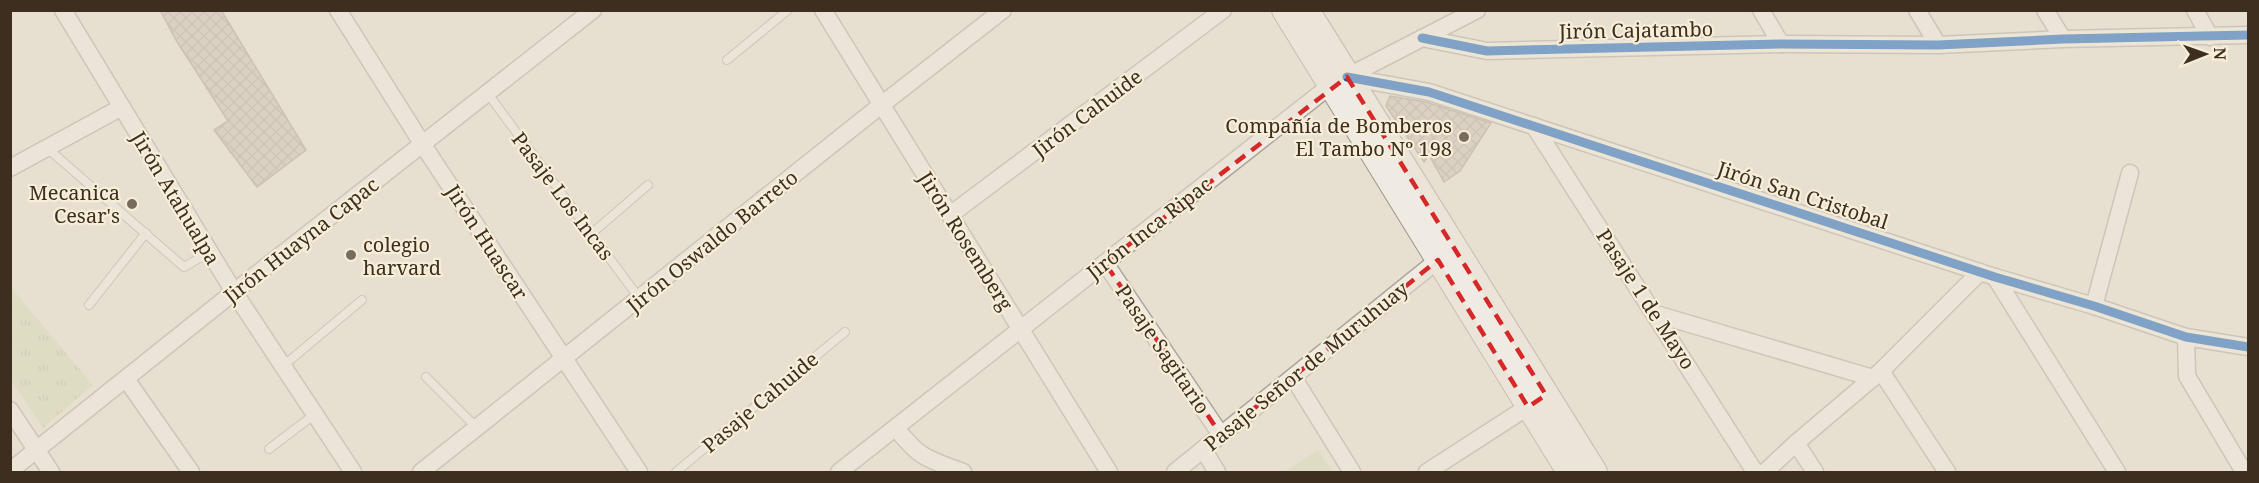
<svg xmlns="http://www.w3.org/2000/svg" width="2259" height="483" font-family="'Noto Serif',serif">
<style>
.grass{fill:#d6d7b3}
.park{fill:url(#park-tufts)}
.building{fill:url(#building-cross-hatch);stroke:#a89c90;stroke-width:1.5}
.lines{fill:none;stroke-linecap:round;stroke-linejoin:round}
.lane-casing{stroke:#ada599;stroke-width:10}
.street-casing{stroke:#ada599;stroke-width:19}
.secondary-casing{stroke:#9c958a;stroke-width:26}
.lane{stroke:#efebe3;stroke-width:8}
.street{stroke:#efebe3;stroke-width:16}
.secondary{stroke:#efebe3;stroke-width:24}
.cycleway-casing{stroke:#f7eed8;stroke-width:13}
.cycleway{stroke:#0057b8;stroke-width:9}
.marked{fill:none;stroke:#d62828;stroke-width:4.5;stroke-dasharray:12 8;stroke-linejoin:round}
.poi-dot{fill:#786c5e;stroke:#f7eed8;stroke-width:2}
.labels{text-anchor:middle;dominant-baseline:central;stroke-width:4.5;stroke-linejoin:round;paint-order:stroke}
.street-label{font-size:20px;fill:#3d2e20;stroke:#f7eed8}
.poi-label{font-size:20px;fill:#3d2e20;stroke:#f7eed8;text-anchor:end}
</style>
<defs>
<pattern id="park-tufts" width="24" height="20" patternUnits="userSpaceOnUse" patternTransform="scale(1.5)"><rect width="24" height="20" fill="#d6d7b3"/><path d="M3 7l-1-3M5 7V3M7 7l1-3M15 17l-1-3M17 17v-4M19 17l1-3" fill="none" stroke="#b9b99a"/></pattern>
<pattern id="building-cross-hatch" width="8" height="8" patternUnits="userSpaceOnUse" patternTransform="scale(1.5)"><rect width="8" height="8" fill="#cbbfb2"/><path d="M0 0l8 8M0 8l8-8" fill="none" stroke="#afa499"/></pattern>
</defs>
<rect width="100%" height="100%" fill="#e7e0d1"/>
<path class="grass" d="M1318,450L1333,472H1284Z"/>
<path class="park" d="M10,286L93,385L43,428L11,380Z"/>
<g class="building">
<path d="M160,10H221L306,150L257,187L214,130L228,121L176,40Z"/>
<path d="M1390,96L1426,102L1491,123L1460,171L1444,182L1429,155L1424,162L1386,106Z"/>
</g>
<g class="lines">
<defs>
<g id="lane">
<path d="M727,60L788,10"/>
<path d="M488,94L639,298"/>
<path d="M47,148L184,267L210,252"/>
<path d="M591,234L648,185"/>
<path d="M89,305L146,233"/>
<path d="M283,366L362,300"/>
<path d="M426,377L477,428"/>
<path d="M269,449L315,414"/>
<path d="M676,472L845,332"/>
</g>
<g id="street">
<path d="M63,10L234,292L353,472"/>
<path d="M338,10L423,145L639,472"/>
<path d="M823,10L1109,472"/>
<path d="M1761,10L1781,44"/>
<path d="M1917,10L1938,45"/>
<path d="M2045,10L2063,39"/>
<path d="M2195,10L2210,37"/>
<path d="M1422,38L1487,51L1781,44L1938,45L2063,39L2248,35"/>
<path d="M1347,77L1429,92L1995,277L2094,306L2186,337L2248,347"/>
<path d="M1534,126L1755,472"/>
<path d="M10,168L122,107"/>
<path d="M950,215L1223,10"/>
<path d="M1105,263L1221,435"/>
<path d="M1995,277L2117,472"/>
<path d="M2094,306L2130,173"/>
<path d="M1656,314L1873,378"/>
<path d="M2186,337L2187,376L2244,472"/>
<path d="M1881,371L1947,472"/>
<path d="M1293,377L1352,472"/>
<path d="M126,379L191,472"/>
<path d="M10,410L51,472"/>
<path d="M896,428C920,459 928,459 963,472"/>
<path d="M1796,443L1815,472"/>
<path d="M1203,449L1217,472"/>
<path d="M10,471L234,292L593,10"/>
<path d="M421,472L880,106L1003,10"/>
<path d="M839,472L1331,85L1477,10"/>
<path d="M1175,472L1438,260"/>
<path d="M1427,472L1537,401"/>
<path d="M1765,472L1796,443L1881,371L1980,272"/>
</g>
<g id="secondary">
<path d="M1284,10L1569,472"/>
<path d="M1307,10L1595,472"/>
</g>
</defs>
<use href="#lane" class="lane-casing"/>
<use href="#street" class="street-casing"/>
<use href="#secondary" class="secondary-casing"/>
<use href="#lane" class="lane"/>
<use href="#street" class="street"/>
<use href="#secondary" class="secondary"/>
<defs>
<g id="cycleway">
<path d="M1422,38L1487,51L1781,44L1938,45L2063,39L2248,35"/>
<path d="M1347,77L1429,92L1995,277L2094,306L2186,337L2248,347"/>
</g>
</defs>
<use href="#cycleway" class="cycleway-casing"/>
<use href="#cycleway" class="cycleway"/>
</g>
<path d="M0 0H2259V483H0ZM1347,77L1546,395L1528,407L1438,260L1221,435L1105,263Z" fill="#e7e0d1" fill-opacity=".55" fill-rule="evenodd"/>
<path class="marked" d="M1347,77L1546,395L1528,407L1438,260L1221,435L1105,263Z"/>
<g class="poi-dot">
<circle cx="1464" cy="137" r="6"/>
<circle cx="132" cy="204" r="6"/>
<circle cx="351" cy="255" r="6"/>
</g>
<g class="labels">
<g class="street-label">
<text transform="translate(1636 30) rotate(-1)">Jirón Cajatambo</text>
<text transform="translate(1087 113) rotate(-37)">Jirón Cahuide</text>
<text transform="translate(1803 195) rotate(18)">Jirón San Cristobal</text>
<text transform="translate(563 196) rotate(53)">Pasaje Los Incas</text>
<text transform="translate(176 198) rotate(59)">Jirón Atahualpa</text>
<text transform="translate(1149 228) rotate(-38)">Jirón Inca Ripac</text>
<text transform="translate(301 240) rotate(-38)">Jirón Huayna Capac</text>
<text transform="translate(712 241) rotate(-39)">Jirón Oswaldo Barreto</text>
<text transform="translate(966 241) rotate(58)">Jirón Rosemberg</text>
<text transform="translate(487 242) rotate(57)">Jirón Huascar</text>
<text transform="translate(1646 299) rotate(57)">Pasaje 1 de Mayo</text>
<text transform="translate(1163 349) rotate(56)">Pasaje Sagitario</text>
<text transform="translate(1306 366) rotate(-39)">Pasaje Señor de Muruhuay</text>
<text transform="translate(760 402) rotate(-40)">Pasaje Cahuide</text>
</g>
<g class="poi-label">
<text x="1452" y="125">Compañía de Bomberos<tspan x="1452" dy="23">El Tambo Nº 198</tspan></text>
<text x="120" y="192">Mecanica<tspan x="120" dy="23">Cesar's</tspan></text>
<text x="363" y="244" text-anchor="start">colegio<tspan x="363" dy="23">harvard</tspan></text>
</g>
</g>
<rect width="2259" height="483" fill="none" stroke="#3d2e20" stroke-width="24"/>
<g transform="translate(2205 54) rotate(89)" stroke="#f7eed8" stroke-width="4.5" paint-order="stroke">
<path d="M0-4.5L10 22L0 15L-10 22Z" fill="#3d2e20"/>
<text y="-9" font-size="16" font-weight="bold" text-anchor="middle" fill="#3d2e20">N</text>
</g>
</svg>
